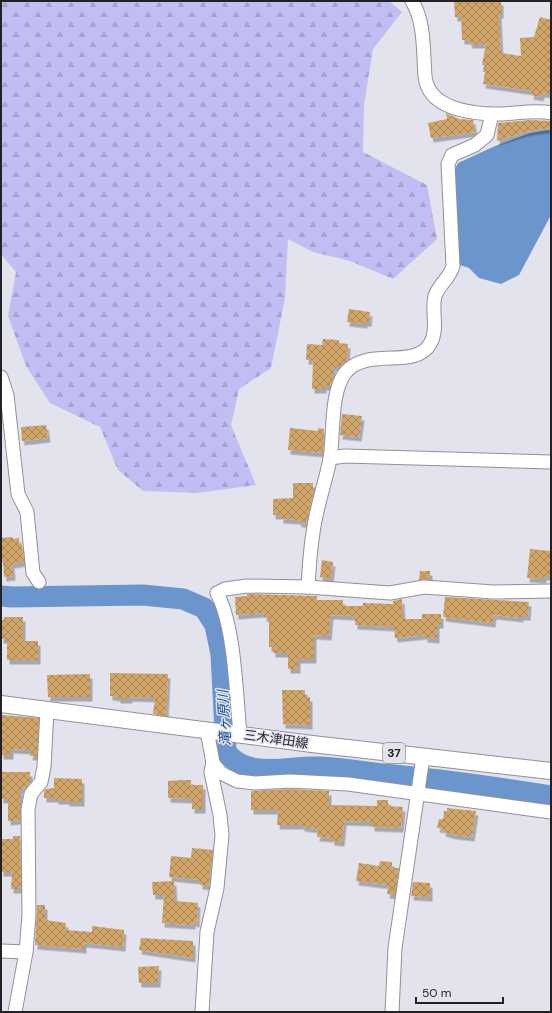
<svg xmlns="http://www.w3.org/2000/svg" width="552" height="1013" font-family="'DM Sans','Noto Sans JP',sans-serif">
<style>
.forest{fill:url(#forest-firs)}
.water{fill:#6b96cd}
.lines{fill:none;stroke-linecap:round;stroke-linejoin:round}
.river{stroke:#6b96cd;stroke-width:21}
.building{fill:url(#building-cross-hatch);filter:url(#shadow)}
.minor-casing{stroke:#91909a;stroke-width:15}
.major-casing{stroke:#91909a;stroke-width:18}
.minor{stroke:#fff;stroke-width:13}
.major{stroke:#fff;stroke-width:16}
.labels{text-anchor:middle;dominant-baseline:central;stroke-width:3;stroke-linejoin:round;paint-order:stroke}
.shield{fill:#e3e3ed;stroke:#5c5c62;stroke-width:1}
.shield-label{font-size:12px;font-weight:bold;fill:#222226}
.street-label{font-size:13px;fill:#222226;stroke:#e3e3ed}
.water-label{font-size:14px;font-style:italic;fill:#114d90;stroke:#e3e3ed}
</style>
<defs>
<pattern id="forest-firs" width="22" height="20" patternUnits="userSpaceOnUse"><rect width="22" height="20" fill="#c2bef4"/><path d="M5 1l3.5 6h-7zM16 11l3.5 6h-7z" fill="#a6a3d1"/></pattern>
<pattern id="building-cross-hatch" width="8" height="8" patternUnits="userSpaceOnUse"><rect width="8" height="8" fill="#d1a567"/><path d="M0 0l8 8M0 8l8-8" fill="none" stroke="#a98655"/></pattern>
<filter id="shadow"><feDropShadow dx="2.5" dy="4.5" stdDeviation="0" flood-color="#0004"/></filter>
</defs>
<rect width="100%" height="100%" fill="#e3e3ed"/>
<path class="forest" d="M1,1H389L402,12L373,49L364,105L363,152L427,185L437,239L393,279L350,261L313,252L288,239L285,298L271,368L239,389L231,425L256,485L197,493L143,491L118,470L100,427L50,403L26,366L8,316L16,272L1,254Z"/>
<path class="water" d="M548,130L551,131V215L519,275L501,284L479,278L469,268L460,265L454,171L458,163L495,146L530,133Z"/>
<g class="lines">
<path class="river" d="M1,596L12,597L143,595L183,599L204,608L215,625L221,654L226,752C248,780 287,766 318,767C339,768 361,771 382,774C439,779 495,787 551,796"/>
</g>
<g class="building">
<path d="M454,1H501V14H499L501,53L521,56L520,38L534,37L540,17L551,20V94L542,93L541,97L531,95L532,91L483,84L485,72H483L484,65H482L486,44H470L469,40H462L461,17H455Z"/>
<path d="M446,113L459,119L473,120L475,132L431,138L428,123L447,119Z"/>
<path d="M530,120L551,121V128L525,132L497,141L498,123Z"/>
<path d="M349,309L370,312L369,322H365V324L347,322Z"/>
<path d="M323,339L339,340V343L348,344L347,361L339,367H333V378L330,386H324V389H312L313,360H306L307,344L322,345Z"/>
<path d="M342,414L362,416L359,437L340,435Z"/>
<path d="M46,425L48,438L22,441L21,427Z"/>
<path d="M290,428L318,431V428L324,429L323,453L288,450Z"/>
<path d="M293,483H313V495L306,524L298,522L299,520L281,519V515H273V499L293,498Z"/>
<path d="M13,537V539L19,538V545H22L24,562L12,564L13,576L4,577L3,562H1V538Z"/>
<path d="M530,549L550,551L551,576H544V579L527,578Z"/>
<path d="M322,560L333,562L331,579L320,577Z"/>
<path d="M420,571H430V579L419,580Z"/>
<path d="M247,594L317,596V600H343V606H363V603L393,604V601L402,599L403,619H422V614H441V624H437V639L425,638V635L395,638L394,627L355,625V616L331,615L329,636L314,635V659H298V669H288V653H273V647H269V618L264,617V613L236,615L235,597L247,596Z"/>
<path d="M445,597L529,602L528,616H521V618L494,615L493,623L443,617Z"/>
<path d="M4,617H23V641H38V660H7V639H1V620H4Z"/>
<path d="M110,673L168,674L166,716L153,714L155,698L130,697V699H118V697L110,696Z"/>
<path d="M90,674V697H48L47,675Z"/>
<path d="M282,690H305V697H310V725L283,724Z"/>
<path d="M1,715L39,718L37,756H30L31,750L11,749V755H1Z"/>
<path d="M1,772H30V783L25,788L20,789V820L8,821V799H1Z"/>
<path d="M54,778L82,779V802H67V800H56V798H44V791L46,789L54,788Z"/>
<path d="M182,780H191V785H203V809H192V799L168,798V781Z"/>
<path d="M290,789L329,791V805L377,806V800H388V806L403,807L401,828L372,827V822L344,821L342,842L332,841V838L317,837L318,829L302,827V825H277L278,810H251V791Z"/>
<path d="M447,808L476,811L472,837L454,835L443,832L444,829L437,828L439,819H443L444,811H447Z"/>
<path d="M13,836H20L21,889H11L12,872H1V839H13Z"/>
<path d="M192,848L213,850L209,886L200,885V880L169,877L171,856L191,858Z"/>
<path d="M380,861L392,862V868H399L395,895L387,894L389,885L356,881L359,863L379,866Z"/>
<path d="M174,881L175,901L198,903L197,923L193,922V925L162,923L164,895H153L152,882Z"/>
<path d="M413,882L430,883V897L411,896Z"/>
<path d="M37,905H45V920L66,923L65,930L92,932V926L124,930L123,947L84,943V949L35,945Z"/>
<path d="M141,938L193,941V958L139,950Z"/>
<path d="M159,966L158,983H139L138,967Z"/>
</g>
<g class="lines">
<defs>
<g id="minor">
<path d="M412,1C425,22 423,51 425,76C428,108 467,113 493,114C511,115 533,109 551,113"/>
<path d="M1,377L7,395L18,494L27,512L33,573L39,582"/>
<path d="M330,458L345,456L551,462"/>
<path d="M308,587C309,569 310,551 313,533C316,508 325,484 330,459C334,435 330,393 345,373C366,346 415,370 430,344C439,329 431,312 435,296C439,284 450,278 453,266L448,164L452,155L475,145L487,135L492,114"/>
<path d="M207,730L213,763L221,773L237,781L255,783L290,781L348,784L551,812"/>
<path d="M240,734C236,694 235,627 217,593L225,589L247,586L308,587L390,593L424,587L493,592L551,591"/>
<path d="M1,951L26,952"/>
<path d="M15,1012L26,952L29,915L28,809L31,794L41,782L44,767L47,710"/>
<path d="M202,1012L207,932L217,888L222,835L220,815L211,772L213,763"/>
<path d="M392,1012L395,948L423,757"/>
</g>
<path id="major" d="M1,704L312,744L551,771"/>
</defs>
<use href="#minor" class="minor-casing"/>
<use href="#major" class="major-casing"/>
<use href="#minor" class="minor"/>
<use href="#major" class="major"/>
</g>
<g class="labels">
<rect class="shield" x="383" y="743" width="22" height="20" rx="3"/>
<g class="shield-label">
<text x="394" y="753">37</text>
</g>
<g class="street-label">
<text transform="translate(276 739) rotate(8)">三木津田線</text>
</g>
<g class="water-label">
<text transform="translate(224 718) rotate(-93)">滝ヶ原川</text>
</g>
</g>
<rect width="552" height="1013" fill="none" stroke="#222226" stroke-width="4"/>
<path d="M416 997v6h87v-6" fill="none" stroke="#222226" stroke-width="2"/>
<text x="422" y="997" font-size="12" fill="#222226" stroke="#e3e3ed" stroke-width="3" paint-order="stroke">50 m</text>
</svg>
